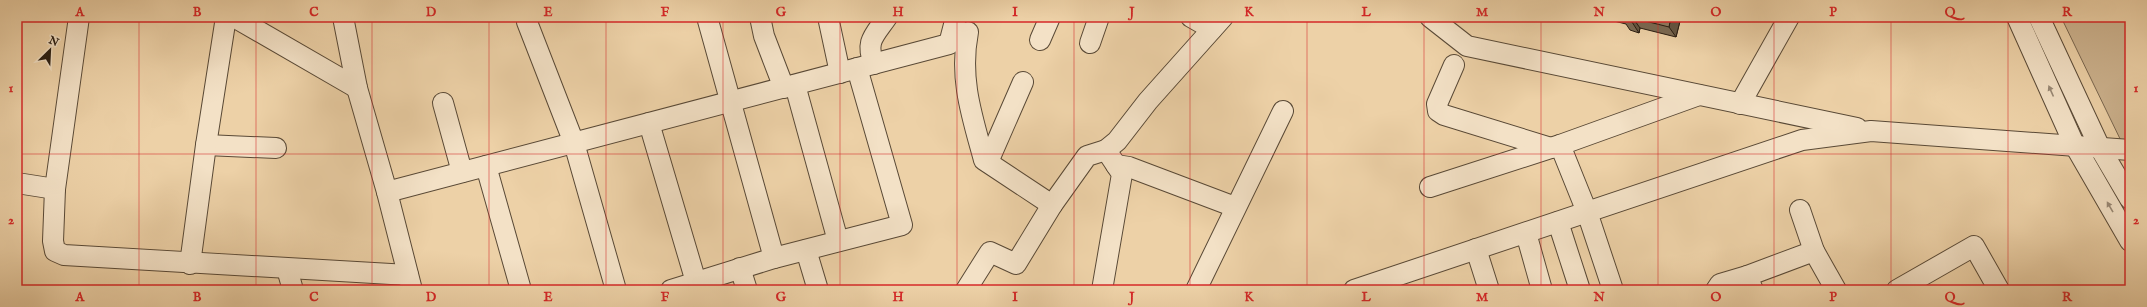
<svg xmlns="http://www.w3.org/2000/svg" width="2147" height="307" font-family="'IM FELL English',serif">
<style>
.green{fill:#ccb28e;stroke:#7a6750}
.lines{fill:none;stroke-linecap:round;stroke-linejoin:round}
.minor-casing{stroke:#594936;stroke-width:22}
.minor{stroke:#f3e1c6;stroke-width:20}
.wall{fill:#7a6952;stroke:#281c11}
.shaded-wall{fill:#635542;stroke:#281c11}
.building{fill:#8e7a5f;stroke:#281c11}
.oneway{fill:#988875}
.grid{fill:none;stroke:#d62828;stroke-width:1;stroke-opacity:0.55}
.neatline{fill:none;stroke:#d62828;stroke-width:1.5}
.grid-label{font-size:13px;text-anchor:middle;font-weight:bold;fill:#d62828}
</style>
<rect width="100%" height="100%" fill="#edd1a7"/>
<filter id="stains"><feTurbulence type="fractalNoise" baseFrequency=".005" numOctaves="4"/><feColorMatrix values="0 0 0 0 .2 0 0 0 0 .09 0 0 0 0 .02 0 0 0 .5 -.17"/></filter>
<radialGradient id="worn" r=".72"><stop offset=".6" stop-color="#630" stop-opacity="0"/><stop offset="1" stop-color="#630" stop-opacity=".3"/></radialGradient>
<path class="green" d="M2061,17H2130V147H2124Z"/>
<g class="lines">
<defs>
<g id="minor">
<path d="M79,17L55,189L53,241L55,251L64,255L408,275"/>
<path d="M234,17L357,88"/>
<path d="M343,17L357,88L387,192L412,290"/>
<path d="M760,17L764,36L784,88"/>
<path d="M828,17L840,73"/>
<path d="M1191,17L1212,29"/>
<path d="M1430,17L1467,46L1857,128"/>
<path d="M2017,17L2074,144L2130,241"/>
<path d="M2039,17L2100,148L2130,199"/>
<path d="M527,22L574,143L616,290"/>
<path d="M968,32C959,79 972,116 984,160L1052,205L1087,156L1106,150"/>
<path d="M1040,40L1050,17"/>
<path d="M1090,43L1099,17"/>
<path d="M874,64C865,41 874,36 887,17"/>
<path d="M1454,65L1437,104L1438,111L1444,115L1551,148"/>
<path d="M795,85L838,241"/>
<path d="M443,103L462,172"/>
<path d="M1740,104L1789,17"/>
<path d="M649,123L696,282"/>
<path d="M206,145L276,148"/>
<path d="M1560,145L1587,212L1613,290"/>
<path d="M988,162L1023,82"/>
<path d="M1116,165L1129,167L1235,207"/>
<path d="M486,166L521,290"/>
<path d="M17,183L55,189"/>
<path d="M1430,187L1560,145L1699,95"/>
<path d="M387,192L949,44L956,17"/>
<path d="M1558,222L1580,290"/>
<path d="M1526,233L1542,290"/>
<path d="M1476,249L1489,290"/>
<path d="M806,250L818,290"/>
<path d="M1814,251L1836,290"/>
<path d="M774,258L902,225L857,68"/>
<path d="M190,264L206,145L226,17"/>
<path d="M740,268L747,290"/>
<path d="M287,269L293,290"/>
<path d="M1747,276L1814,251L1800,210"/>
<path d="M671,290L774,258L707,17"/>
<path d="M966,290L990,252L1016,264L1052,205"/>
<path d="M1102,290L1122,174L1106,150L1117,141L1148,101L1223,17"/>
<path d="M1196,290L1283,111"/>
<path d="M1354,290L1802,140L1871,131L2130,150"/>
<path d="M1716,290L1720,284L1747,276L1753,290"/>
<path d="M1897,290L1974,246L1999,290"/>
</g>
</defs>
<use href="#minor" class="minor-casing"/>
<use href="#minor" class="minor"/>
</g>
<path class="wall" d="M1611,17H1681L1676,37L1640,28L1639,33L1630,30L1626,24L1614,21Z"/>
<g class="shaded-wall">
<path d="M1671,17H1681L1676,37L1669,27Z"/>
<path d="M1633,18L1640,28L1639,33L1632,22Z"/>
</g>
<path class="building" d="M1624,17H1671L1669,27L1633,18L1632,22L1623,20Z"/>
<defs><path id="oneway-solid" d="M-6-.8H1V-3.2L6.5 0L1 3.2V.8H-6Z"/></defs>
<g class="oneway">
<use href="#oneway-solid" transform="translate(2051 91) rotate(-114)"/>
<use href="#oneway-solid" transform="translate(2110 207) rotate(-120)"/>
</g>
<path class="grid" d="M139,17V290M256,17V290M372,17V290M489,17V290M606,17V290M723,17V290M840,17V290M957,17V290M1074,17V290M1190,17V290M1307,17V290M1424,17V290M1541,17V290M1658,17V290M1774,17V290M1891,17V290M2008,17V290M17,154H2130"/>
<rect width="2147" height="307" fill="none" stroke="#edd1a7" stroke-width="44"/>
<g transform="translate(50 50) rotate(24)" stroke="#f3e1c6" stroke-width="3" paint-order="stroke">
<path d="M0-3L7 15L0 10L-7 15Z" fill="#281c11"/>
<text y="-6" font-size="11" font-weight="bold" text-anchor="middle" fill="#281c11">N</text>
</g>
<rect x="22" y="22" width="2103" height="263" class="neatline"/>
<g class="grid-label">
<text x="80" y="16">A</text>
<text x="197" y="16">B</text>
<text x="314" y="16">C</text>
<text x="431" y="16">D</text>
<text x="548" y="16">E</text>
<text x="665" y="16">F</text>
<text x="781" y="16">G</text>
<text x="898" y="16">H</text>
<text x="1015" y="16">I</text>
<text x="1132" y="16">J</text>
<text x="1249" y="16">K</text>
<text x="1366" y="16">L</text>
<text x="1482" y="16">M</text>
<text x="1599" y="16">N</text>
<text x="1716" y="16">O</text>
<text x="1833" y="16">P</text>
<text x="1950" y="16">Q</text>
<text x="2067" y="16">R</text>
<text x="11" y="92">1</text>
<text x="2136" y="92">1</text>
<text x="11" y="224">2</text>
<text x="2136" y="224">2</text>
<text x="80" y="301">A</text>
<text x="197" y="301">B</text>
<text x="314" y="301">C</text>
<text x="431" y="301">D</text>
<text x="548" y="301">E</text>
<text x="665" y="301">F</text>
<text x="781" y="301">G</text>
<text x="898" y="301">H</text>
<text x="1015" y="301">I</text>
<text x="1132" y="301">J</text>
<text x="1249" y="301">K</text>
<text x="1366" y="301">L</text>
<text x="1482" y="301">M</text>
<text x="1599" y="301">N</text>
<text x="1716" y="301">O</text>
<text x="1833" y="301">P</text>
<text x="1950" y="301">Q</text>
<text x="2067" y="301">R</text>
</g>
<rect width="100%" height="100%" filter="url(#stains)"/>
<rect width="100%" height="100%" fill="url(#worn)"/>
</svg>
